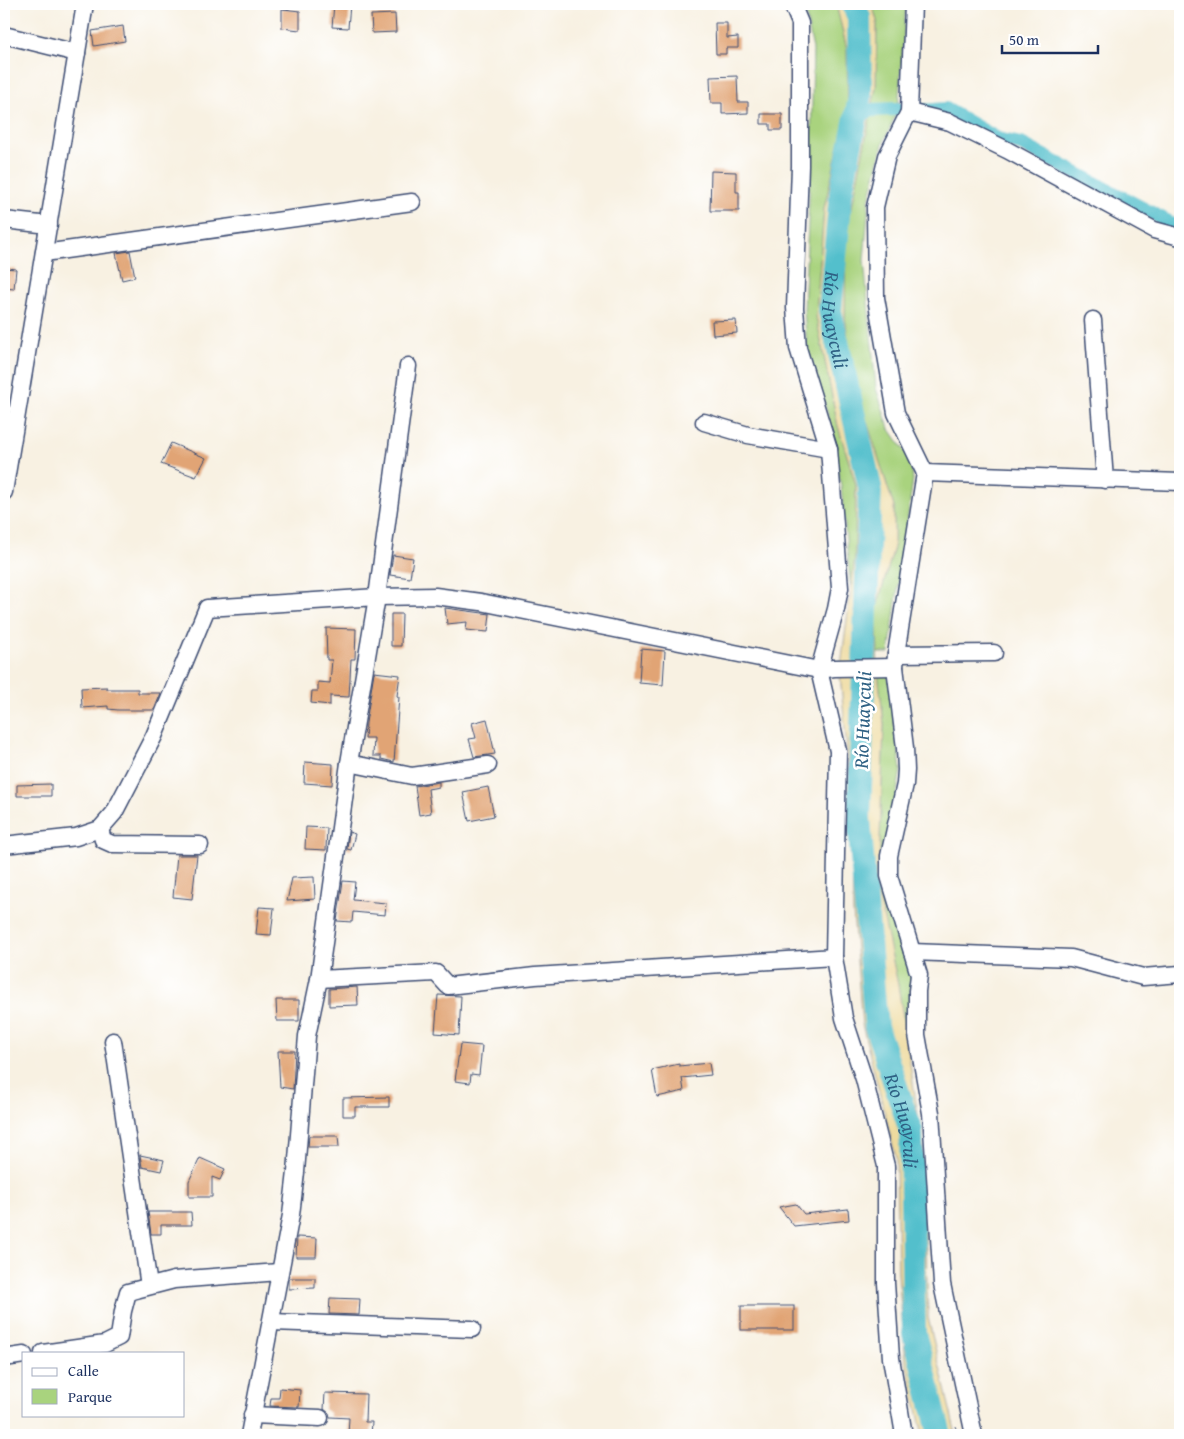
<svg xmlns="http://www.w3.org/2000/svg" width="1184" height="1439" font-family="'Gentium Book Plus',serif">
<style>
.green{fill:#a9d37e;stroke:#62816e}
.sand{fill:#eeda9e;stroke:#84847e}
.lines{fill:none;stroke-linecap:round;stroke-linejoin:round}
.canal{stroke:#53bfcc;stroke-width:14}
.river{stroke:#53bfcc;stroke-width:24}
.building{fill:#e1a474}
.minor-casing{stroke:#3c4c72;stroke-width:19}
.path{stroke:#3c4c72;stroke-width:2.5;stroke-dasharray:1 4;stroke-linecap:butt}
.minor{stroke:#fff;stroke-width:16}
.labels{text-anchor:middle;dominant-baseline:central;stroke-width:5;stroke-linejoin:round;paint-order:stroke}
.water-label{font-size:20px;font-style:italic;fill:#2f6184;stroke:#fff}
</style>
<rect width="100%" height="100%" fill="#fff"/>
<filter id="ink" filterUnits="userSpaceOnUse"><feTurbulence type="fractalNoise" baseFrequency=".02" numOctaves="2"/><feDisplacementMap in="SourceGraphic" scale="10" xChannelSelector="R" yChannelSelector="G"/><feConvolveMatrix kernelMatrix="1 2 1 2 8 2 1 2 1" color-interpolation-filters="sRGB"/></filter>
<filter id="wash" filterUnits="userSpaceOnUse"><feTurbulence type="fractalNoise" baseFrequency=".0096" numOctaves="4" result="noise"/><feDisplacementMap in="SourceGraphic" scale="20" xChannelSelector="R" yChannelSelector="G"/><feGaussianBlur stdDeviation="1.12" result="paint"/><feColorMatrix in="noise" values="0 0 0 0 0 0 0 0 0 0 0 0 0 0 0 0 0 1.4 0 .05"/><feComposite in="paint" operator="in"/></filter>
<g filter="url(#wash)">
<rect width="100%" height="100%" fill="#f8f1e2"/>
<g class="green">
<path d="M800,4H836L847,49L848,106L824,209L816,316L838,426L856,485L855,557L851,592L841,486L828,416L807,347L804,311L811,157L813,49L806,16Z"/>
<path d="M872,4H906L898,109L883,144L869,200L864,260L876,388L889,428L909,457L913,479L889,653H878L876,610L894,547V507L853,378L845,317L846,236L876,87L877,21Z"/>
<path d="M878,673L888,675L901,770L886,849L911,976L908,1050L898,985L878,892L884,724Z"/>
</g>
<path class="sand" d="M836,4H872L877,21L876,87L846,236L845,317L853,378L894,507V547L876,610L878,673L884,724L878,892L898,985L923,1148L928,1318L956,1435H923L906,1362L898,1273L896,1158L862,1024L853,911L852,805L840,674L855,557L856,485L838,426L816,316L824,209L848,106L847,49Z"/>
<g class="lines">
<path class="canal" d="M856,117L872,110L898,109L909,112L946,109L998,139L1021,144L1180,228"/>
<path class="river" id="s1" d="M853,4L859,17L860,97L841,193L830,311L870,487L859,818L876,1027L911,1131L914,1333L940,1435"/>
</g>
<g id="blocks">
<g class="building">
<path d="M334,4H350L348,28L332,27Z"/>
<path d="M282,9L300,11V30L282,28Z"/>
<path d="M395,14L396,32L372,33L371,15Z"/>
<path d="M715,23H727V38L738,37V48H726V54H716Z"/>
<path d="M123,26L125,41L94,46L92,31Z"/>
<path d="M737,76L738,102H748V113L722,114V103H711L710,77Z"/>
<path d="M761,114H782V130H770V124H761Z"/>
<path d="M711,171L736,172V192H739V211H710Z"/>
<path d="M130,251L135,277L122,280L116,253Z"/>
<path d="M4,268L16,269L14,289L4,288Z"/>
<path d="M736,320L737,333L713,335L712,321Z"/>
<path d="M171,443L206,458L196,477L161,464Z"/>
<path d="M393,555L413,558L410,578L390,575Z"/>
<path d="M445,608L490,614L488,632L466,630L467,622L447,624Z"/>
<path d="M391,614H402L401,646H391Z"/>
<path d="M326,628L356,629L355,659H351L349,697L330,696V705L311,703L312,691H318V682L330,683L332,660H327Z"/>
<path d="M641,649L665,651L663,685L639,683Z"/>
<path d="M374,672L400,675L397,696L399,697L394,762L381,759V756H373L374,738H365L366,723Z"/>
<path d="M107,687V689H138V693H161L154,710H118L108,709V706L82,708L81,688Z"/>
<path d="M487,719L495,754L474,757L469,739L476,738L472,723Z"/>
<path d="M305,762L333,764L332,785L304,783Z"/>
<path d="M439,782V787L428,789L431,813L419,815L415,786Z"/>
<path d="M51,784V796H17V785Z"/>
<path d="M488,787L494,816L469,821L463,792Z"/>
<path d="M306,827L327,828L326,850L305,849Z"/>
<path d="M349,832L355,834L351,850L347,849Z"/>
<path d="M177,855H197L192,899L173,897Z"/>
<path d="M314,877L315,899L287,901L292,878Z"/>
<path d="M343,881L355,882L353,900L386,903L385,915L353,912L352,922L337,921Z"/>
<path d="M259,907L274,908L271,935L256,934Z"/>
<path d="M357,987L358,1005L329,1006V989Z"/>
<path d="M438,995L461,996L459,1035L435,1033Z"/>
<path d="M276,1000H299V1021H277Z"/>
<path d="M460,1044L482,1046L479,1075L471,1074L470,1083L455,1081Z"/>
<path d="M278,1051H295L293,1089L280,1087Z"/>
<path d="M709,1063L711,1075L682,1078L684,1091L657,1097L652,1070L679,1064V1066Z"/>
<path d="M389,1097V1107H355V1116H343V1098Z"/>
<path d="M309,1136H338L339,1147H308Z"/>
<path d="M140,1155L164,1160L161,1171L142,1167Z"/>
<path d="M200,1158L225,1169L220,1180L212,1177V1197H189V1181Z"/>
<path d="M796,1204L804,1214L848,1209L849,1220L794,1226L779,1207Z"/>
<path d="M148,1212H191L192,1225H161V1234H151Z"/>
<path d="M297,1237L317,1238L316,1257H296Z"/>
<path d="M289,1278H315V1288L289,1289Z"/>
<path d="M330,1298L360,1299L359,1315L329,1314Z"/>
<rect x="741" y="1306" width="53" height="24"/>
<path d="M280,1388L300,1390L299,1407L270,1406L271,1398H279Z"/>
<path d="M325,1393L366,1394L365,1422H372L371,1435H348L349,1418L330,1417L329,1413L324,1409Z"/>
</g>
</g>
</g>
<g filter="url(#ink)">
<use href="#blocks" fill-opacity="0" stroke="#3c4c72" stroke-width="1"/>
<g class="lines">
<defs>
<g id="minor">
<path d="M792,4L800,23V166L795,308L798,348L829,449L840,588L836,609L819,670L838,751L834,957L844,1018L864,1079L886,1166V1283L891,1358L904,1435"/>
<path d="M913,4L909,112L887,156L875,207L876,298L896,413L925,473L896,654L895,667L905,748L906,770L905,784L889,856V876L919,975L917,991V1035L931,1113L942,1284L974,1435"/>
<path d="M4,35L77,53"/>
<path d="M909,112L950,122L1007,150L1154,230L1180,237"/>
<path d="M4,220L49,225"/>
<path d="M44,253L412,202"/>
<path d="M1093,320L1105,480"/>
<path d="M704,422L748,435L829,449"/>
<path d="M925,473L1180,482"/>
<path d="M4,492L85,4"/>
<path d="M896,654L994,653"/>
<path d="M349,763L412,776L488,765"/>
<path d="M100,829L103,840L112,844L200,845"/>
<path d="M4,845L76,837L100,829L114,813L154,736L207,608L377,597L435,596L481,602L819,670L834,668L895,667"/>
<path d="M912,952L1071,958L1143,977L1180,974"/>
<path d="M319,979L436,973L448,986L535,976L834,957"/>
<path d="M113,1041L149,1286"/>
<path d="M271,1322L472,1329"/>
<path d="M43,1353L105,1344L119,1337L123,1311L128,1292L174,1280L279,1272"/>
<path d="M4,1358L24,1355"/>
<path d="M252,1415L320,1418"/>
<path d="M249,1435L291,1215L296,1172L307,1036L319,979L349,763L377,597L408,366"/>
</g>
</defs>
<use href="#minor" class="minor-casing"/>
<path class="path" d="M943,1435L959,1426"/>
<use href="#minor" class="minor"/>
</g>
</g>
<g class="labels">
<g class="water-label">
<text stroke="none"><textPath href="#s1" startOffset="320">Río Huayculi</textPath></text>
<text transform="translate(862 720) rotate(-88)">Río Huayculi</text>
<text stroke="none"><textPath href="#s1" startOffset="1130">Río Huayculi</textPath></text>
</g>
</g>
<rect width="1184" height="1439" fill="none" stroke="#fff" stroke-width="20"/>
<rect x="22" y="1352" width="162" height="65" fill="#ffffff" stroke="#a4acbf"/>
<rect x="32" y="1368" width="25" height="8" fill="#ffffff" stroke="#a4acbf"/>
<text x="68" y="1376" font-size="15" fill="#1b2f5e">Calle</text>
<rect x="32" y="1389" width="25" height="15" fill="#a9d37e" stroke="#a4acbf"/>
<text x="68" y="1402" font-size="15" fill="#1b2f5e">Parque</text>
<path d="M1002 45v8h96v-8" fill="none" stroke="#1b2f5e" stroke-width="2.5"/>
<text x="1009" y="45" font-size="15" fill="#1b2f5e" stroke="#ffffff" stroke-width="4" paint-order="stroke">50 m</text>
</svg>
